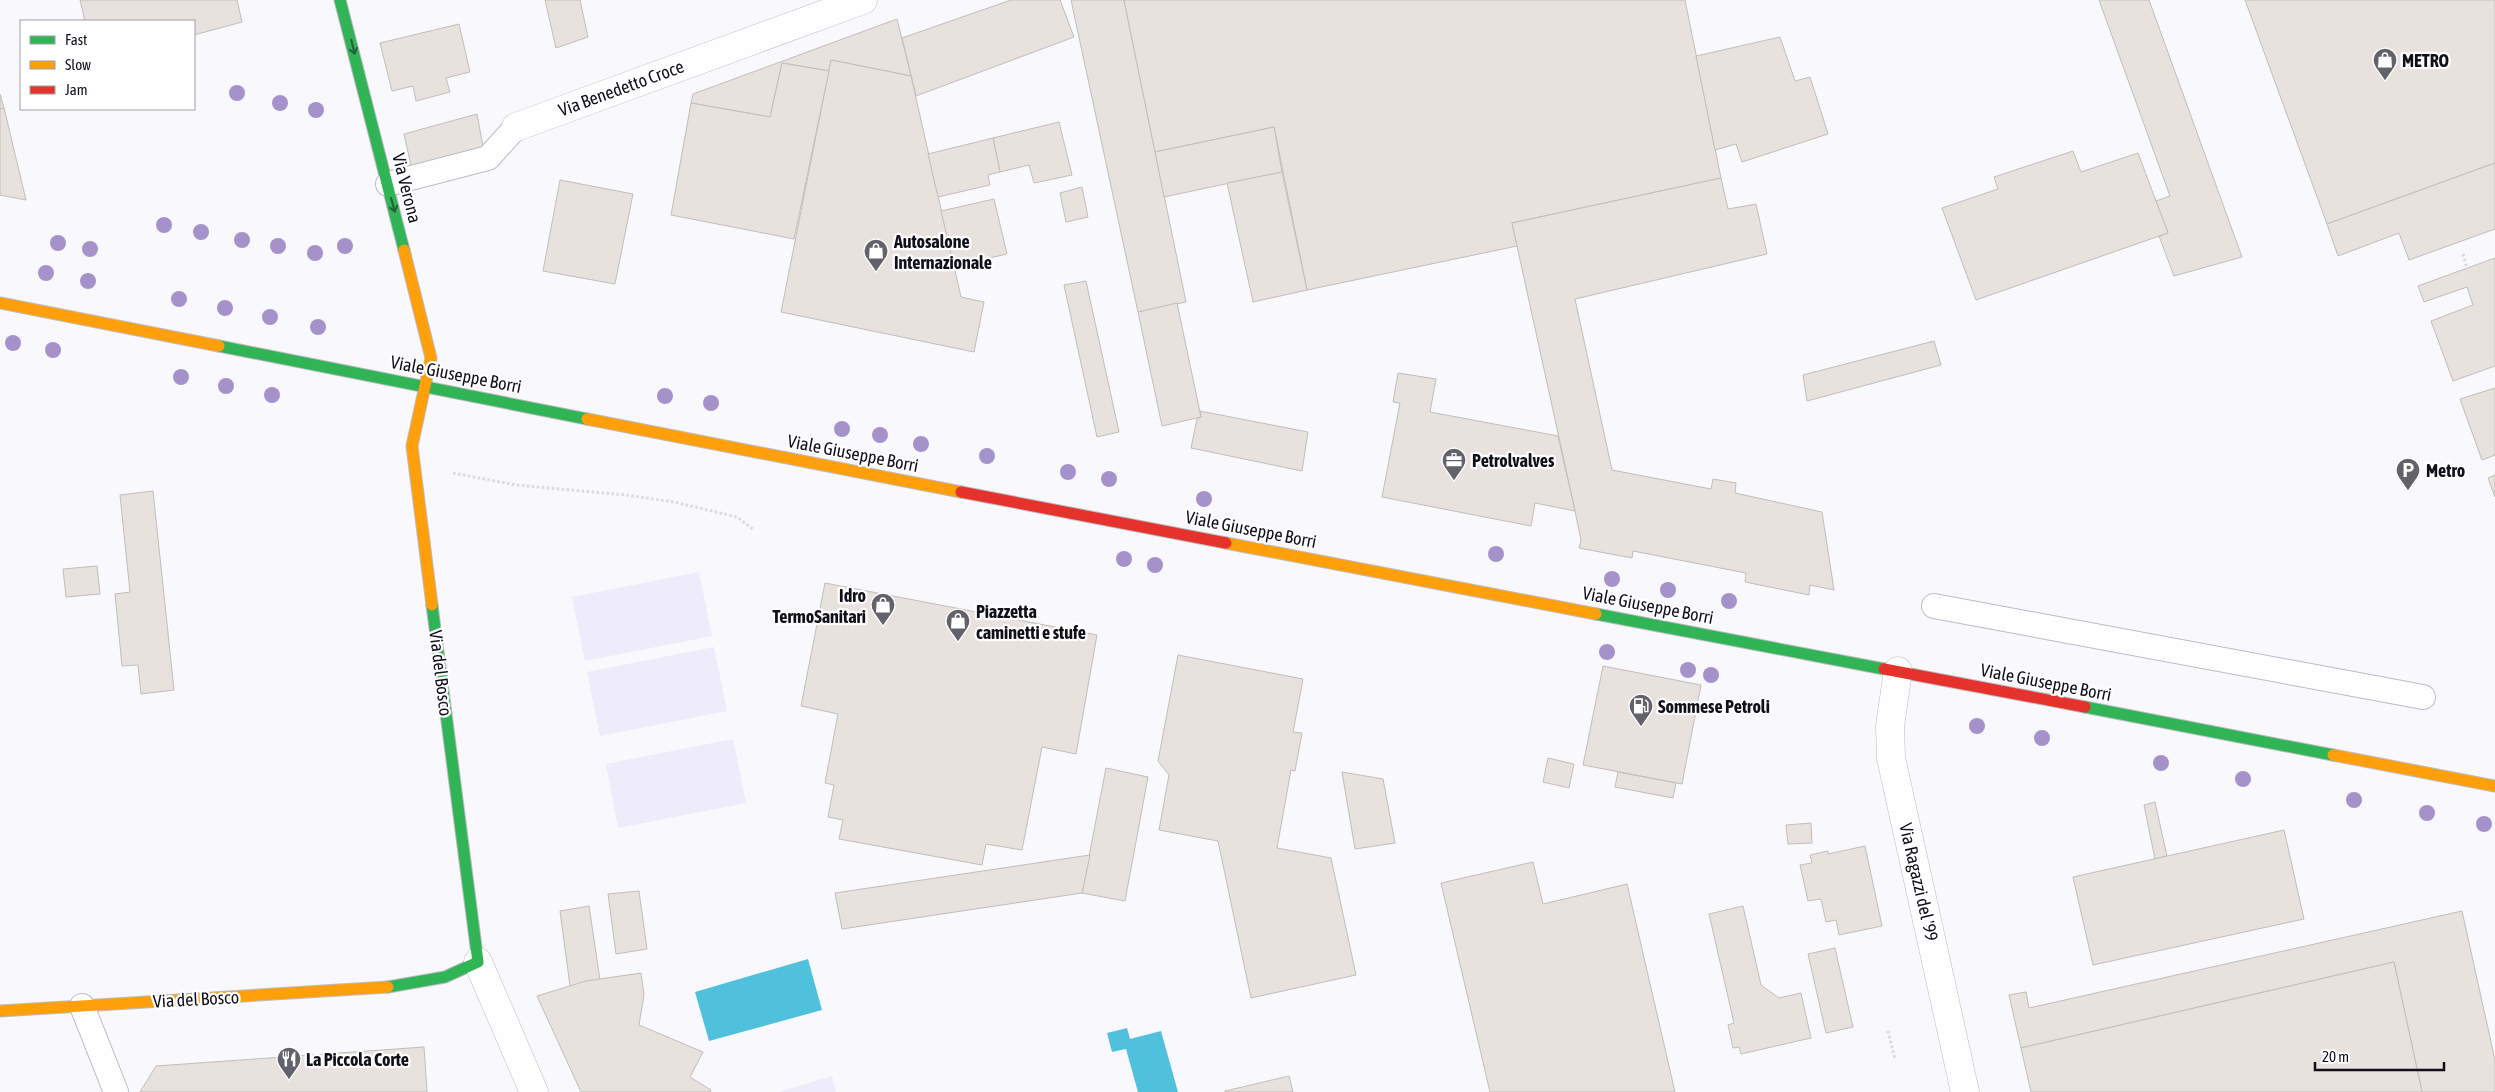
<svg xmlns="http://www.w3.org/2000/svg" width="2495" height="1092" font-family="'Asap Condensed',sans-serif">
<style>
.green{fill:#eeebfa}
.water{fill:#50c1dc}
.building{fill:#e7e2de;stroke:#c1bdb9}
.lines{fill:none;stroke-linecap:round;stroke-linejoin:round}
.lane-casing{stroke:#bdbbc3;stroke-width:26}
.street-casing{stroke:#bdbbc3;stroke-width:29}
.fast-casing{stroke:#bdbbc3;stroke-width:13}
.slow-casing{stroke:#bdbbc3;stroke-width:13}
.jam-casing{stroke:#bdbbc3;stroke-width:13}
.path{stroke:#dad9db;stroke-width:3;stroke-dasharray:2.5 2.5;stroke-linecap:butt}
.lane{stroke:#fefeff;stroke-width:24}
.street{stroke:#fefeff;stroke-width:28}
.fast{stroke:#30b455;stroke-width:11}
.slow{stroke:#ff9f0a;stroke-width:11}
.jam{stroke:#e5322d;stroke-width:11}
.tree{fill:#a592cb}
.oneway{stroke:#216238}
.labels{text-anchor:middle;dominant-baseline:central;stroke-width:4.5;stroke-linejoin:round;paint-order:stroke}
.poi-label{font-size:18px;font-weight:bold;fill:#120f1b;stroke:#fff;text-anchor:start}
.street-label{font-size:18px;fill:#120f1b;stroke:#fff}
</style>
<rect width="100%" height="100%" fill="#f9f8fc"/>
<g class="green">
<path d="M699,572L712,636L585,661L572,597Z"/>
<path d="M714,647L727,711L600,736L587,672Z"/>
<path d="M733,739L746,803L618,828L606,764Z"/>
<path d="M832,1076L836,1092H779Z"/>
</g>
<g class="water">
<path d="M808,959L822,1010L709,1041L695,992Z"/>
<path d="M1127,1028L1130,1039L1161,1031L1178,1092H1138L1126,1049L1112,1052L1107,1033Z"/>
</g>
<g class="building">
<path d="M80,0H237L242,22L194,35V21H85Z"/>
<path d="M545,0H580L588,37L556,48Z"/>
<path d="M1011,0H1060L1074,37L916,96L902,38Z"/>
<path d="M1071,0H1124L1186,302L1138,312Z"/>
<path d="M1124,0H1685L1721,178L1512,223L1517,246L1307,290L1274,127L1155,152Z"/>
<path d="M2099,0H2149L2242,257L2174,276L2159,236L2168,233L2156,201L2170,196Z"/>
<path d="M2245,0H2495V163L2327,224Z"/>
<path d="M897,19L911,76L831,60L829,71L782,63L770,117L691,103L693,94Z"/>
<path d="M459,24L470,72L446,78L450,92L416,101L413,86L392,91L380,43Z"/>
<path d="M1780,37L1795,81L1810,77L1828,134L1742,162L1736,144L1715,150L1696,56Z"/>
<path d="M831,60L911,76L961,297L984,302L974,352L781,312Z"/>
<path d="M782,63L829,71L794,239L671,215L691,103L770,117Z"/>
<path d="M0,94L4,108L0,109Z"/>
<path d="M4,108L26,200L0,195V109Z"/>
<path d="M477,114L484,152L412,170L404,134Z"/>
<path d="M1059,122L1072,175L1034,183L1029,165L1000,172L993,138Z"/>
<path d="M1274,127L1282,172L1164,197L1155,152Z"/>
<path d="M993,138L1000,172L988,175L990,185L938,197L928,154Z"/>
<path d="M2073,151L2081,172L2138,153L2168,233L1976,300L1942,208L1998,189L1994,177Z"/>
<path d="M2495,163V229L2409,260L2399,233L2338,256L2327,224Z"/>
<path d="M1282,172L1307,290L1253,302L1227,183Z"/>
<path d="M1721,178L1728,209L1756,204L1767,254L1575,299L1612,470L1711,489L1713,479L1736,483L1735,493L1822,512L1834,590L1810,585L1809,595L1745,582L1746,573L1633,551L1632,558L1579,548L1581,540L1575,511L1512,223Z"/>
<path d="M560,180L633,194L615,284L543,271Z"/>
<path d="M1082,187L1088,217L1066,222L1060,193Z"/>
<path d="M994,199L1007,254L954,266L941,211Z"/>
<path d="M2495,258V366L2453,381L2431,321L2473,305L2467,287L2424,302L2418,286Z"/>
<path d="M1086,281L1119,432L1097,437L1064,285Z"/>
<path d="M1177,303L1201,417L1162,426L1138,312Z"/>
<path d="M1934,341L1941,365L1807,401L1803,375Z"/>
<path d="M1398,373L1436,379L1430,412L1558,436L1575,511L1535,503L1531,526L1382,497L1400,403L1393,402Z"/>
<path d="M2495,388V455L2482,460L2460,399Z"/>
<path d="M1200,411L1308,432L1302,471L1191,448L1197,419L1201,417Z"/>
<path d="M2495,475V497L2488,478Z"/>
<path d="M153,491L174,690L141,694L138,665L122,666L115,594L130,592L120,495Z"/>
<path d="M97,566L100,594L66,597L63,569Z"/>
<path d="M825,583L1097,635L1076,754L1042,747L1022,850L986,844L982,865L839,839L843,820L828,817L834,785L825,783L838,714L801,706Z"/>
<path d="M1178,655L1303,679L1293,732L1302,733L1295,771L1291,770L1277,848L1331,858L1356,975L1251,998L1218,841L1159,830L1169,775L1158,761Z"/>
<path d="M1603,666L1701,685L1682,784L1583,765Z"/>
<path d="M1548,758L1574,764L1569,788L1543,782Z"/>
<path d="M1106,768L1148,777L1125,901L1082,893Z"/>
<path d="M1342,772L1383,779L1395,843L1355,849Z"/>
<path d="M1618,772L1676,783L1673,798L1615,787Z"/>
<path d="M2155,802L2167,856L2155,859L2144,805Z"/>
<path d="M1811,823L1812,843L1788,844L1786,825Z"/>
<path d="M2284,830L2304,919L2093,965L2073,877Z"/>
<path d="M1865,846L1882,926L1839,935L1836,920L1826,922L1821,899L1808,901L1800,865L1812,863L1810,855L1828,851V854Z"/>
<path d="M1090,855L1082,893L842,929L835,893Z"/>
<path d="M1533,862L1543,904L1627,884L1675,1092H1490L1441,883Z"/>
<path d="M639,891L647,949L616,954L608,894Z"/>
<path d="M589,906L600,980L570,986L560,911Z"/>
<path d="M1743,906L1761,985L1779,998L1801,993L1811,1038L1741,1054L1739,1047L1733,1048L1728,1025L1734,1023L1709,914Z"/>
<path d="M2462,911L2495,1060V1092H2422L2394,962L2021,1048L2009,995L2026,992L2029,1008Z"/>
<path d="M1835,948L1853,1027L1826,1033L1808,954Z"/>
<path d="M2394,962L2422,1092H2031L2021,1048Z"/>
<path d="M641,973L644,995L639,1025L703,1052L690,1077L711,1090L710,1092H581L537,996L586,981Z"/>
<path d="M424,1047L427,1092H140L156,1066Z"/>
<path d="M1289,1076L1293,1092H1225V1091Z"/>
</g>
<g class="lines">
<defs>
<g id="lane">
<path d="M388,184L488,158L516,127"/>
<path d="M1934,606L2423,697"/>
<path d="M82,1006L116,1092"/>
</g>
<g id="street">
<path d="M516,127L863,0"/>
<path d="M1898,671L1890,726L1891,758L1965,1092"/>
<path d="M478,962L534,1092"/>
</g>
<g id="fast">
<path d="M340,0L404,250"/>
<path d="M219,346L587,419"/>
<path d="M1596,614L1884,669"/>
<path d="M2085,707L2333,755"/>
<path d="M388,987L445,977L478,962L432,605"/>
</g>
<g id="slow">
<path d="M404,250L431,358L412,446L432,605"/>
<path d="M0,303L219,346"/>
<path d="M587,419L961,492"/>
<path d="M1226,543L1596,614"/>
<path d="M2333,755L2495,786"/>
<path d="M0,1011L388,987"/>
</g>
<g id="jam">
<path d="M961,492L1226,543"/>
<path d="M1884,669L2085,707"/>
</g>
</defs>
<use href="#lane" class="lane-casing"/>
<use href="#street" class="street-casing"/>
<use href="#fast" class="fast-casing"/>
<use href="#slow" class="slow-casing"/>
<use href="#jam" class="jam-casing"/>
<g class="path">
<path d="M2463,254L2467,268"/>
<path d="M453,473L516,485L626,495L674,502L737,517L754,530"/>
<path d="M1888,1031L1895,1059"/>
</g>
<use href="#lane" class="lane"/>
<use href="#street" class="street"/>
<use href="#fast" class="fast"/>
<use href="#slow" class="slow"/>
<use href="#jam" class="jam"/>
</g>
<g class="tree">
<circle cx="237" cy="93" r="8"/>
<circle cx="280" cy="103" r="8"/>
<circle cx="316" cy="110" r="8"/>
<circle cx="164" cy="225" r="8"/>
<circle cx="201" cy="232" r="8"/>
<circle cx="242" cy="240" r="8"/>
<circle cx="58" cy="243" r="8"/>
<circle cx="278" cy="246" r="8"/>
<circle cx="345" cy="246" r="8"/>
<circle cx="90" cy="249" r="8"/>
<circle cx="315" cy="253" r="8"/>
<circle cx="46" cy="273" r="8"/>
<circle cx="88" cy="281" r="8"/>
<circle cx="179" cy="299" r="8"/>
<circle cx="225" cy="308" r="8"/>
<circle cx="270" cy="317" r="8"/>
<circle cx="318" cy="327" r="8"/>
<circle cx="13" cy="343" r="8"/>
<circle cx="53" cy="350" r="8"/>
<circle cx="181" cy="377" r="8"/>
<circle cx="226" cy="386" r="8"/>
<circle cx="272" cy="395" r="8"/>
<circle cx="665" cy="396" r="8"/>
<circle cx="711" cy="403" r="8"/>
<circle cx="842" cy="429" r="8"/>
<circle cx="880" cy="435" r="8"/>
<circle cx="921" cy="444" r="8"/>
<circle cx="987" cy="456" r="8"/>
<circle cx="1068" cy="472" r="8"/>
<circle cx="1109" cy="479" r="8"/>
<circle cx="1204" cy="499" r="8"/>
<circle cx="1496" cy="554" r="8"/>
<circle cx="1124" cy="559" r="8"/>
<circle cx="1155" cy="565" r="8"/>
<circle cx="1612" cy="579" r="8"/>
<circle cx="1668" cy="590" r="8"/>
<circle cx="1729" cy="601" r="8"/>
<circle cx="1607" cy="652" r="8"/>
<circle cx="1688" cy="670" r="8"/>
<circle cx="1711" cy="675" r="8"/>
<circle cx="1977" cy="726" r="8"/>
<circle cx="2042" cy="738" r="8"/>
<circle cx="2161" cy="763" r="8"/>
<circle cx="2243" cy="779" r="8"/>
<circle cx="2354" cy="800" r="8"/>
<circle cx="2427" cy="813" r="8"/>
<circle cx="2484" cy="824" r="8"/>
</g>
<defs><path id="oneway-shaft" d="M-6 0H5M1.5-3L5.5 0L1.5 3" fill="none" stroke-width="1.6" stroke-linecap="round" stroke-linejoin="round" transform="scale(1.25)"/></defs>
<g class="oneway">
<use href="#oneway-shaft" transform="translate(353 47) rotate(76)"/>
<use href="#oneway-shaft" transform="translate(393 205) rotate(75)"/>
</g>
<defs>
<symbol id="shop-pin" viewBox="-11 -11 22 30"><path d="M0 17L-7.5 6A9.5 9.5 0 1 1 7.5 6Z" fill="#63616a" stroke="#fff"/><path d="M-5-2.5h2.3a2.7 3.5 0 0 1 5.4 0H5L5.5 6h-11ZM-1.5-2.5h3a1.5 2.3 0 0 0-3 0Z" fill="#fff"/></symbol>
<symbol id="office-pin" viewBox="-11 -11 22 30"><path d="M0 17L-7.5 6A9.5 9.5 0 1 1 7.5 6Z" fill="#63616a" stroke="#fff"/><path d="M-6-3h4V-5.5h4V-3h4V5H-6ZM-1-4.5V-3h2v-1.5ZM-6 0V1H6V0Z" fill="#fff"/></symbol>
<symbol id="parking-pin" viewBox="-11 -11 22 30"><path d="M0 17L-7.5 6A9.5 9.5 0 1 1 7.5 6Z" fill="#63616a" stroke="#fff"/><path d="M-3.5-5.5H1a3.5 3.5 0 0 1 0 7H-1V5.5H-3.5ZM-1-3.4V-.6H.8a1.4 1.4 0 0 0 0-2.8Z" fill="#fff"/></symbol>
<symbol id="fuel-pin" viewBox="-11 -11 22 30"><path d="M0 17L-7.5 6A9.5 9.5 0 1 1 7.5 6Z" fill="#63616a" stroke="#fff"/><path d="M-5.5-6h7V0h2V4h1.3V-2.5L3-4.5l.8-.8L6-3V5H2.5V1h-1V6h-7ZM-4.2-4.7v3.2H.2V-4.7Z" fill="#fff"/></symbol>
<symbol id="restaurant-pin" viewBox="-11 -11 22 30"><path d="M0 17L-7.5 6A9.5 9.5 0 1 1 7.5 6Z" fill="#63616a" stroke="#fff"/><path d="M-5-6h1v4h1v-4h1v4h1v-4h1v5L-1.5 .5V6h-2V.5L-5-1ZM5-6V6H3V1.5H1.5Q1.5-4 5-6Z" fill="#fff"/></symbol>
</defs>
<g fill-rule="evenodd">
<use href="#shop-pin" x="2371" y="46" width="28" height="38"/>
<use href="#shop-pin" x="862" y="237" width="28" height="38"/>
<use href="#office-pin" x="1440" y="446" width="28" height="38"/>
<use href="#parking-pin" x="2394" y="456" width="28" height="38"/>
<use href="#shop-pin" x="869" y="591" width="28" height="38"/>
<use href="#shop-pin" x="944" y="607" width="28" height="38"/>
<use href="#fuel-pin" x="1627" y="692" width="28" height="38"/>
<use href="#restaurant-pin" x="275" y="1045" width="28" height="38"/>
</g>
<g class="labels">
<g class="poi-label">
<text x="2402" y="60">METRO</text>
<text x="894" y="241">Autosalone<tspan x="894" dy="21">Internazionale</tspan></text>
<text x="1472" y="460">Petrolvalves</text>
<text x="2426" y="470">Metro</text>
<text x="866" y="595" text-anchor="end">Idro<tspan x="866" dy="21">TermoSanitari</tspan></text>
<text x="976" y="611">Piazzetta<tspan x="976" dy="21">caminetti e stufe</tspan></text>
<text x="1658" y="706">Sommese Petroli</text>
<text x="306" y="1059">La Piccola Corte</text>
</g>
<g class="street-label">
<text transform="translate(621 88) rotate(-20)">Via Benedetto Croce</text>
<text transform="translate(407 188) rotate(76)">Via Verona</text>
<text transform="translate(456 374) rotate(11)">Viale Giuseppe Borri</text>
<text transform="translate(853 453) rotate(11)">Viale Giuseppe Borri</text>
<text transform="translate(1251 529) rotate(11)">Viale Giuseppe Borri</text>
<text transform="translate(1648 605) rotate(11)">Viale Giuseppe Borri</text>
<text transform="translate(441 673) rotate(83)">Via del Bosco</text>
<text transform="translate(2046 682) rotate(11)">Viale Giuseppe Borri</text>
<text transform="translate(1919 882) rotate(77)">Via Ragazzi del '99</text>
<text transform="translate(196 999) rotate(-3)">Via del Bosco</text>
</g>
</g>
<rect x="20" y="20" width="175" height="90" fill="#ffffff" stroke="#a09fa4"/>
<rect x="30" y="36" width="25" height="8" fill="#30b455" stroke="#a09fa4"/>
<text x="65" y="45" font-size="15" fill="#120f1b">Fast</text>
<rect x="30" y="61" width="25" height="8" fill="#ff9f0a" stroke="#a09fa4"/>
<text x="65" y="70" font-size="15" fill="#120f1b">Slow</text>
<rect x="30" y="86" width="25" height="8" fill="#e5322d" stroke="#a09fa4"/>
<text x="65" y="95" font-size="15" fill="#120f1b">Jam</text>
<path d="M2315 1062v8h129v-8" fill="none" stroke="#120f1b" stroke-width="2.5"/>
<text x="2322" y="1062" font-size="15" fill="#120f1b" stroke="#ffffff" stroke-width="4" paint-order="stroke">20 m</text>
</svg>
